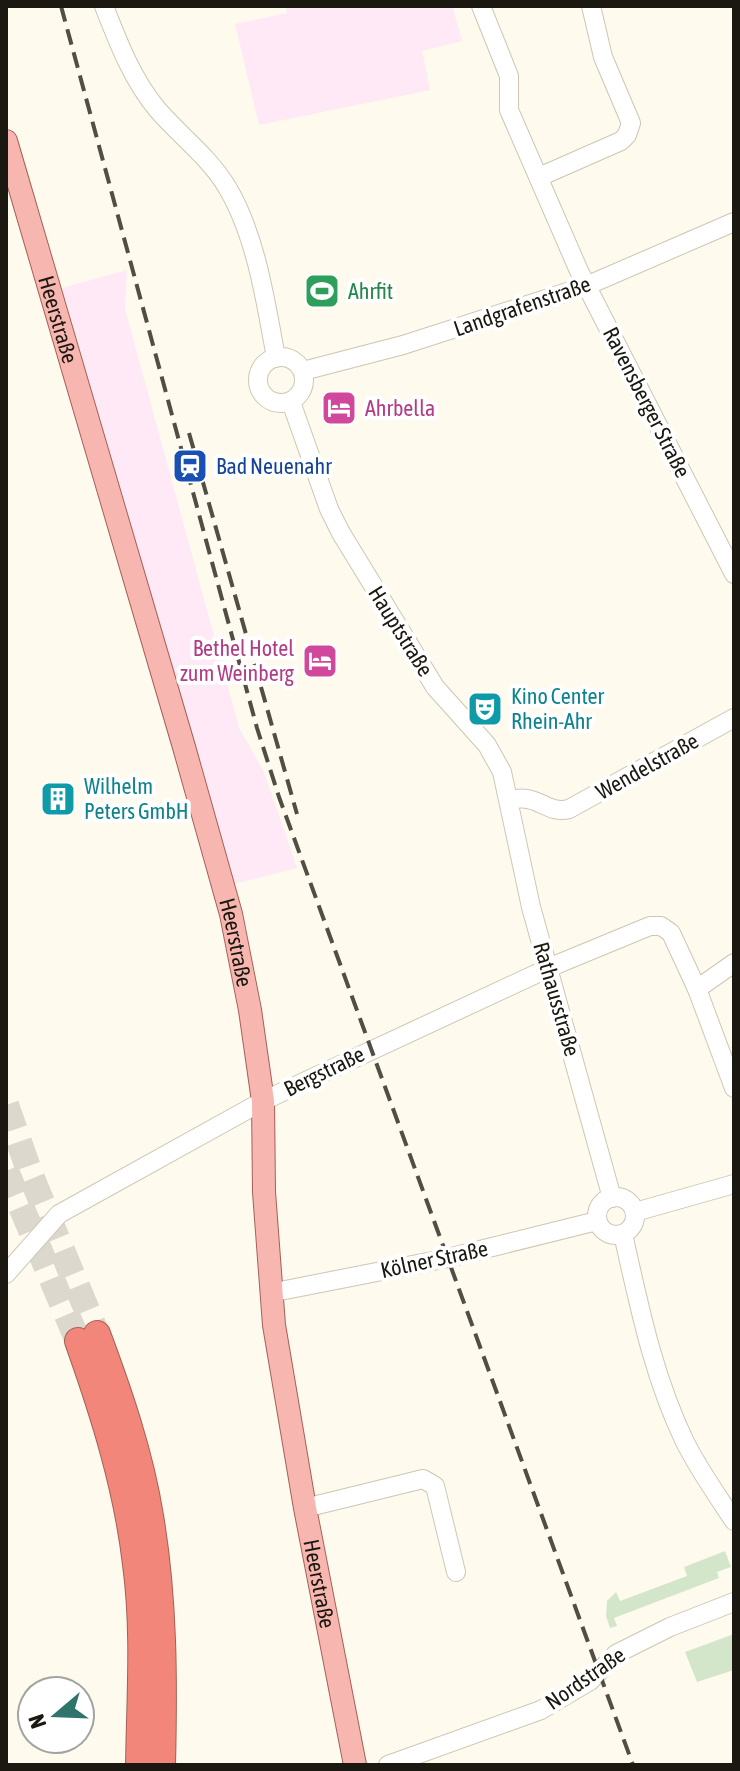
<svg xmlns="http://www.w3.org/2000/svg" width="740" height="1771" font-family="'Asap Condensed',sans-serif">
<style>
.commercial{fill:#ffe9f7}
.green{fill:#d4e6c9}
.lines{fill:none;stroke-linecap:round;stroke-linejoin:round}
.highway-tunnel{stroke:#dcd8cd;stroke-width:26;stroke-dasharray:26 13;stroke-linecap:butt}
.minor-casing{stroke:#cdc6b3;stroke-width:20}
.major-casing{stroke:#a66056;stroke-width:24}
.highway-casing{stroke:#a66056;stroke-width:28}
.minor{stroke:#fff;stroke-width:18}
.major{stroke:#f7b6b0;stroke-width:22}
.highway{stroke:#f2867b;stroke-width:26}
.rail{stroke:#514e46;stroke-width:4;stroke-dasharray:16 8;stroke-linecap:butt}
.labels{text-anchor:middle;dominant-baseline:central;stroke-width:8;stroke-linejoin:round;paint-order:stroke}
.leisure-label{font-size:22px;fill:#27864d;stroke:#fff;text-anchor:start}
.street-label{font-size:22px;fill:#1a1811;stroke:#fff}
.hotel-label{font-size:22px;fill:#b23c85;stroke:#fff;text-anchor:start}
.transit-label{font-size:22px;fill:#164399;stroke:#fff;text-anchor:start}
.culture-label{font-size:22px;fill:#0d838f;stroke:#fff;text-anchor:start}
</style>
<rect width="100%" height="100%" fill="#fefaee"/>
<g class="commercial">
<path d="M286,6H452L462,41L422,51L430,90L259,125L235,24L287,13Z"/>
<path d="M127,270L125,309L239,728L264,772L297,868L234,884L62,288Z"/>
</g>
<g class="green">
<path d="M725,1551L731,1567L717,1572L719,1578L614,1618L617,1626L610,1628L606,1616L607,1601L616,1592L620,1601L687,1576L684,1567Z"/>
<path d="M734,1634V1670L697,1682L685,1652Z"/>
</g>
<g class="lines">
<g class="highway-tunnel">
<path d="M6,1105L31,1176L97,1334"/>
<path d="M6,1171L78,1341"/>
</g>
<defs>
<g id="minor">
<path d="M104,6C118,42 132,79 157,109C180,136 209,157 227,187C256,235 266,303 276,358"/>
<path d="M481,6L509,76V110L579,271L734,574"/>
<path d="M539,177L621,141L627,135L631,123L603,57L591,6"/>
<circle cx="281" cy="380" r="23"/>
<path d="M303,371L403,345L586,286L734,222"/>
<path d="M291,402L329,509L341,533L435,687L487,745L502,772L531,907L612,1198"/>
<path d="M510,800C540,793 546,815 569,809L734,718"/>
<path d="M697,989L734,963"/>
<circle cx="616" cy="1216" r="19"/>
<path d="M635,1212L734,1184"/>
<path d="M623,1234C639,1305 653,1376 685,1442C699,1470 717,1495 734,1521"/>
<path d="M6,1274L59,1214L263,1101L553,966L650,926H661L671,933L697,989L734,1088"/>
<path d="M270,1293L448,1258L597,1221"/>
<path d="M305,1508L423,1479L435,1486L456,1572"/>
<path d="M388,1765L541,1710L590,1681L616,1654L670,1627L734,1602"/>
</g>
<g id="major">
<path id="s1" d="M6,141L184,747L231,914L250,1010L263,1101L264,1192L274,1325L305,1508L355,1765"/>
</g>
<g id="highway">
<path d="M97,1334C119,1393 140,1454 150,1516C164,1598 164,1682 162,1765"/>
<path d="M78,1341C104,1414 127,1487 136,1564C145,1630 140,1699 139,1765"/>
</g>
</defs>
<use href="#minor" class="minor-casing"/>
<use href="#major" class="major-casing"/>
<use href="#highway" class="highway-casing"/>
<use href="#minor" class="minor"/>
<use href="#major" class="major"/>
<use href="#highway" class="highway"/>
<g class="rail">
<path d="M61,6L257,728L279,797L633,1765"/>
<path d="M189,433L297,814"/>
</g>
</g>
<defs>
<symbol id="stadium-square" viewBox="-11 -11 22 22"><rect x="-9" y="-9" width="18" height="18" rx="4" fill="#2e9e5b" stroke="#fff"/><path d="M0-5a6.5 5 0 1 0 0 10a6.5 5 0 1 0 0-10ZM-3.5-1.8h7v3.6h-7Z" fill="#fff"/></symbol>
<symbol id="hotel-square" viewBox="-11 -11 22 22"><rect x="-9" y="-9" width="18" height="18" rx="4" fill="#d1479c" stroke="#fff"/><path d="M-6-4.5h1.5V1H6V5H4.5V3h-9V5H-6ZM-4 0a1.8 1.8 0 1 1 3.6 0ZM.5 0V-2.5h3Q6-2.5 6 0Z" fill="#fff"/></symbol>
<symbol id="station-square" viewBox="-11 -11 22 22"><rect x="-9" y="-9" width="18" height="18" rx="4" fill="#1a4fb4" stroke="#fff"/><path d="M-3-6H3Q5-6 5-4V2Q5 4 3 4L4.5 6H3L1.5 4h-3L-3 6H-4.5L-3 4Q-5 4-5 2V-4Q-5-6-3-6ZM-3.5-4v3h7v-3ZM-3.5 1v1.5H-2V1ZM2 1v1.5H3.5V1Z" fill="#fff"/></symbol>
<symbol id="theatre-square" viewBox="-11 -11 22 22"><rect x="-9" y="-9" width="18" height="18" rx="4" fill="#0f9aa8" stroke="#fff"/><path d="M-5-5.5Q0-4 5-5.5V0Q5 5 0 6Q-5 5-5 0ZM-3.3-2.5H-1v1.5H-3.3ZM1-2.5H3.3v1.5H1ZM-2.8 1Q0 5.5 2.8 1Z" fill="#fff"/></symbol>
<symbol id="building-square" viewBox="-11 -11 22 22"><rect x="-9" y="-9" width="18" height="18" rx="4" fill="#0f9aa8" stroke="#fff"/><path d="M-4-6H4V6H1V3H-1V6H-4ZM-2.5-4.3h1.7v1.8h-1.7ZM.8-4.3h1.7v1.8H.8ZM-2.5-1h1.7V.8h-1.7ZM.8-1h1.7V.8H.8Z" fill="#fff"/></symbol>
</defs>
<g fill-rule="evenodd">
<use href="#stadium-square" x="302" y="271" width="40" height="40"/>
<use href="#hotel-square" x="319" y="388" width="40" height="40"/>
<use href="#station-square" x="170" y="446" width="40" height="40"/>
<use href="#hotel-square" x="300" y="641" width="40" height="40"/>
<use href="#theatre-square" x="465" y="689" width="40" height="40"/>
<use href="#building-square" x="38" y="779" width="40" height="40"/>
</g>
<g class="labels">
<g class="leisure-label">
<text x="348" y="291">Ahrfit</text>
</g>
<g class="street-label">
<text transform="translate(522 306) rotate(-19)">Landgrafenstraße</text>
<text stroke="none"><textPath href="#s1" startOffset="186">Heerstraße</textPath></text>
<text transform="translate(647 402) rotate(63)">Ravensberger Straße</text>
<text transform="translate(401 631) rotate(58)">Hauptstraße</text>
<text transform="translate(647 766) rotate(-29)">Wendelstraße</text>
<text stroke="none"><textPath href="#s1" startOffset="834">Heerstraße</textPath></text>
<text transform="translate(557 999) rotate(74)">Rathausstraße</text>
<text transform="translate(324 1071) rotate(-26)">Bergstraße</text>
<text transform="translate(434 1259) rotate(-12)">Kölner Straße</text>
<text stroke="none"><textPath href="#s1" startOffset="1482">Heerstraße</textPath></text>
<text transform="translate(585 1678) rotate(-35)">Nordstraße</text>
</g>
<g class="hotel-label">
<text x="365" y="408">Ahrbella</text>
<text x="294" y="648" text-anchor="end">Bethel Hotel<tspan x="294" dy="25">zum Weinberg</tspan></text>
</g>
<g class="transit-label">
<text x="216" y="466">Bad Neuenahr</text>
</g>
<g class="culture-label">
<text x="511" y="696">Kino Center<tspan x="511" dy="25">Rhein-Ahr</tspan></text>
<text x="84" y="786">Wilhelm<tspan x="84" dy="25">Peters GmbH</tspan></text>
</g>
</g>
<rect width="740" height="1771" fill="none" stroke="#1a1811" stroke-width="16"/>
<g transform="translate(56 1715) rotate(251)"><circle r="38" fill="#ffffff" stroke="#a3a3a0" stroke-width="2"/>
<path d="M0-6L14 30L0 20L-14 30Z" fill="#2e746a"/>
<text y="-12" font-size="22" font-weight="bold" text-anchor="middle" fill="#1a1811">N</text>
</g>
</svg>
